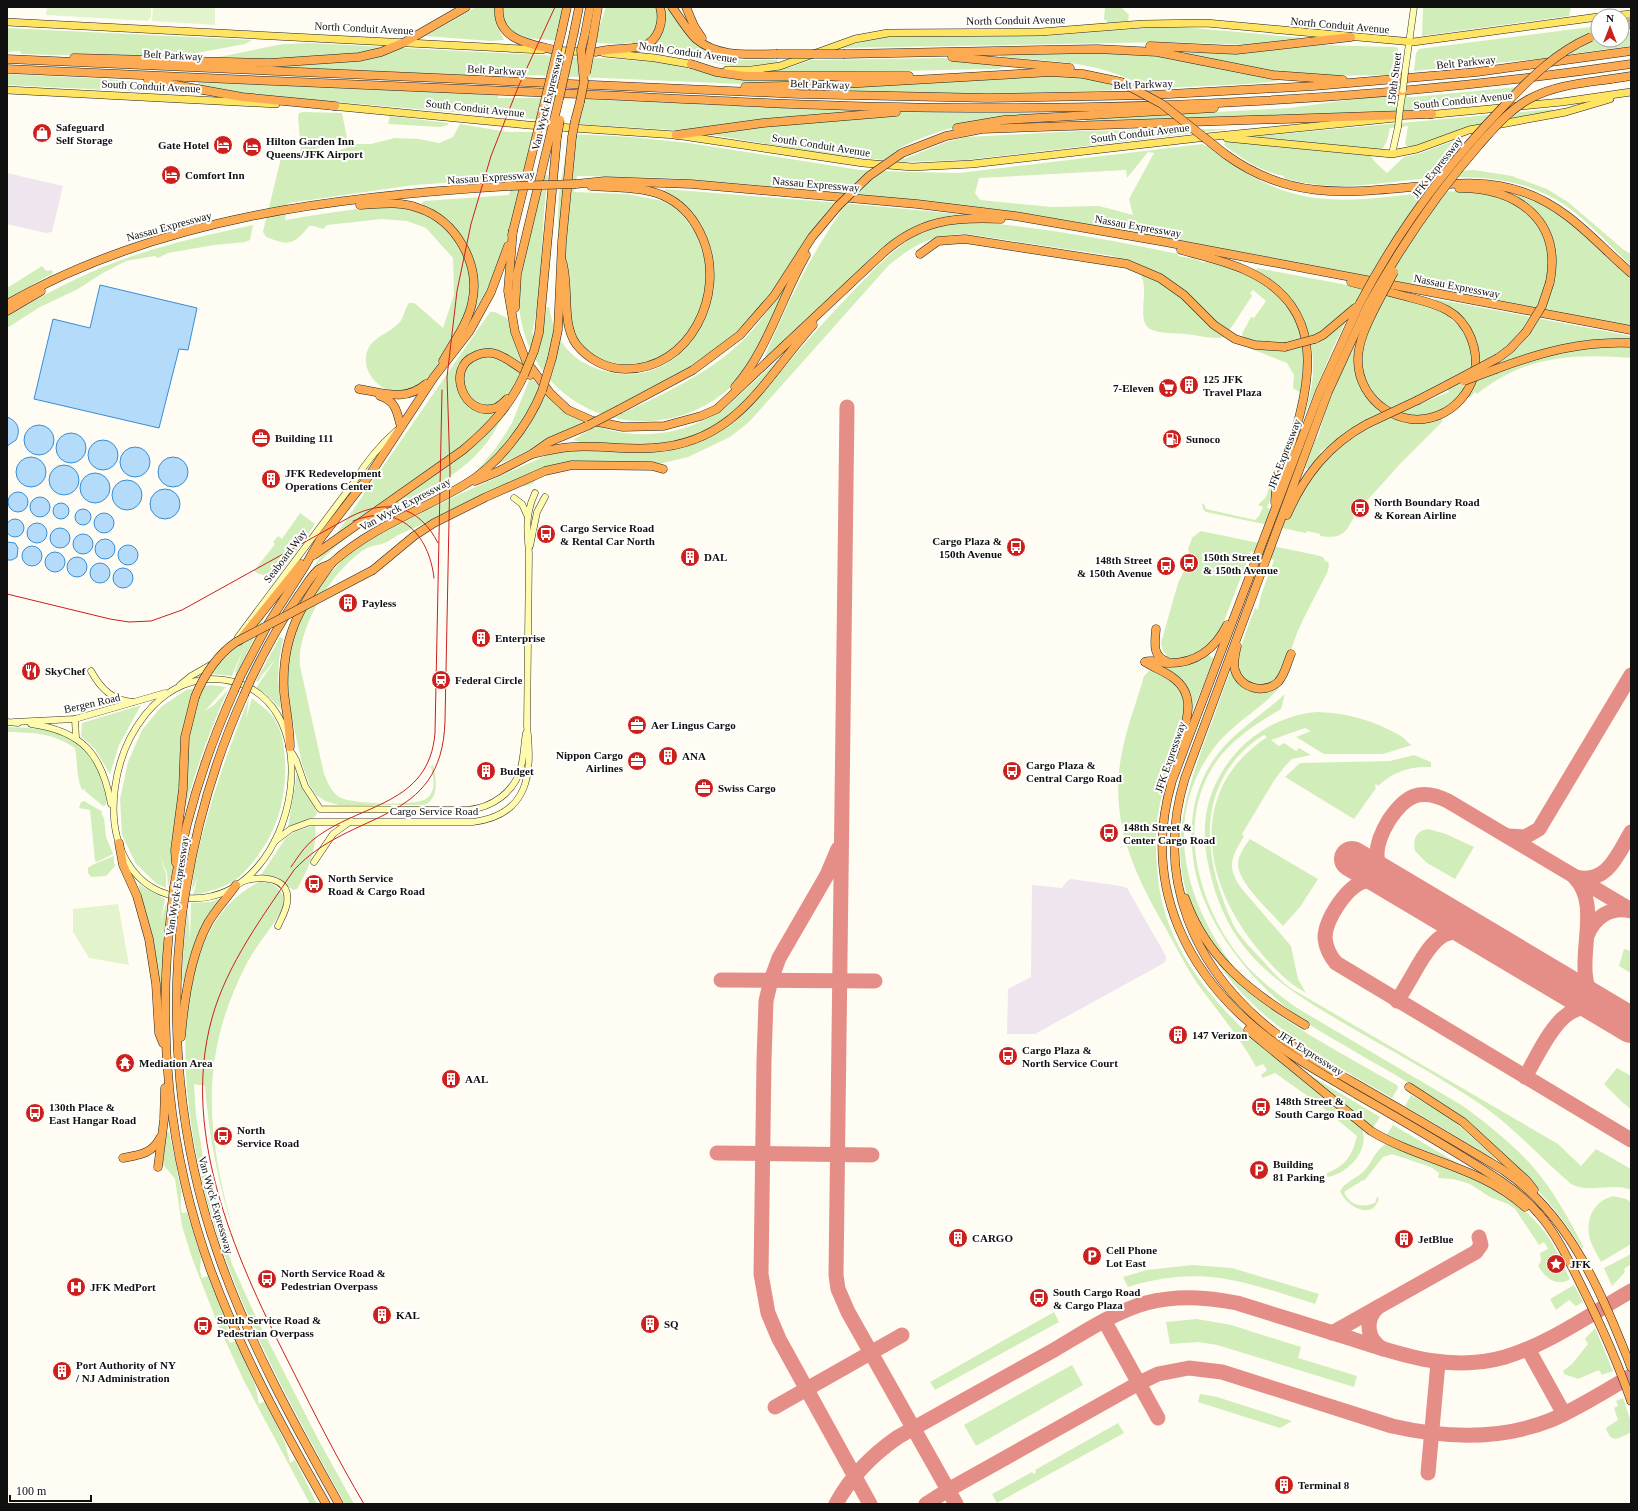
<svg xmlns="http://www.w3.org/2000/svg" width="1638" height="1511" font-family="'Times New Roman',serif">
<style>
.industrial{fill:#eee5ef}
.green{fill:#d1edb9;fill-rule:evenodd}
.pitch{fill:#e3f4cc}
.water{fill:#b4dcfa;stroke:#368dd6}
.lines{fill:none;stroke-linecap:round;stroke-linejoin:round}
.taxiway{stroke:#e58e88;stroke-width:15}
.runway{stroke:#e58e88;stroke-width:36}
.secondary-casing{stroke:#323232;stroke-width:7}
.primary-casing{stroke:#212121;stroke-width:8}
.highway-casing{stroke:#212121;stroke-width:9}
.secondary{stroke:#fffbae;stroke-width:6}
.primary{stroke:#ffe363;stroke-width:7}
.highway{stroke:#fdab53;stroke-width:8}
.tram{stroke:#cb201e;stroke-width:1}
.secondary-bridge-casing{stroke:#323232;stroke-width:7;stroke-linecap:butt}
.highway-bridge-casing{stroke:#212121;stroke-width:9;stroke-linecap:butt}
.secondary-bridge{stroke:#fffbae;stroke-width:6}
.highway-bridge{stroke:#fdab53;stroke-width:8}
.labels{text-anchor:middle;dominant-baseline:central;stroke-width:4;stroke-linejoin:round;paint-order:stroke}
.street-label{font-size:11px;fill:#101010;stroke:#fff}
.poi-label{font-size:11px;font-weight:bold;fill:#101010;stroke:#fff;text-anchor:start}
</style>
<rect width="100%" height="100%" fill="#fffdf3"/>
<g class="industrial">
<path d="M7,173L63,186L52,232L46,233L7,224Z"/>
<path d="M1071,879L1121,886L1127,888L1166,956V960L1164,963L1035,1034H1007L1008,989L1031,977L1032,885L1062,888L1067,881Z"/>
</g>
<g class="green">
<path d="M476,7H495V17L497,26L504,40L491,41L425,36Z"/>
<path d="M501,7H565L562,41L525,38L505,28Z"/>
<path d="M606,7H656L659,14L655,35L645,42L632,44V42L621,44L594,43Z"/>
<path d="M664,7H668C683,30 701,54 730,59C745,61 762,59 777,60V63L737,67L692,58L685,53L648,47C664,37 668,25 664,7Z"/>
<path d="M1105,7H1121L1129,15L1128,21L1107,23V21L1104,19Z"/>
<path d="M1423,7H1571L1569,16L1422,36Z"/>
<path d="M1171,26L1304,38L1252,45L1169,42L840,48L866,41L892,36H1044Z"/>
<path d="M1598,26V40H1622V29L1626,33L1631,32V46L1537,59L1414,71L1416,53L1419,49Z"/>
<path d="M7,28L252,40L245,44L186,55L127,57L21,54L20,51L7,52Z"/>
<path d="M310,43L618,59L665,63L709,73L847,79L848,82L764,85L532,75L507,77L189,63L283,44Z"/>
<path d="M1322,45L1396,47L1398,49L1396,75L1315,76L1273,72L1183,53L1256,52Z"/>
<path d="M1097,52L1173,55L1279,81L1248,84C1099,91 950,100 802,88L1055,75L1084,77L1122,88L1144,87C1102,61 1049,61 1001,57L1000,54Z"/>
<path d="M942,58L1007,65L999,69H987L768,74L769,71L791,67L811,60Z"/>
<path d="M7,74L107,79L163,85L164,87H171L211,95L7,85Z"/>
<path d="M199,82L498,95V98H548L544,120L243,94L196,86Z"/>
<path d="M1517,87L1501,102L1376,113L1086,123V119L1289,108L1401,93L1407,94V97H1413Z"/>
<path d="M582,99L879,112L1051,113V115C994,119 950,122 898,149L904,159L946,142L967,137L1079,131L1230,129L966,160L904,162L834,155L688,131L575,124Z"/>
<path d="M1553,109V112L1410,147L1407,146L1405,144L1408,126L1390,128L1387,141L1382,150L1258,138V136Z"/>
<path d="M303,112L342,113L347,138L342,141L301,153L298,116L299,113Z"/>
<path d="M390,116L448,123V125L440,127L388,124Z"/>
<path d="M460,124L508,132H540C527,196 507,260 472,315C478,288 479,254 458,232C448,220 433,213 421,203L424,201L509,195L513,178L414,185L288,203L285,220C307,216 328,213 350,210C365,208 381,204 396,205C434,208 468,242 471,280C474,308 442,370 420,387C414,392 405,393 397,392C376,390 356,365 371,344C379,335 390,332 398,324C404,319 404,309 409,303H414L418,306L443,328L454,295L453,258L426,228L407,221L382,219L327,225L323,229L314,226H309C294,245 289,246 266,237L263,232L281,158L300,160L319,158L357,144H371L395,138L419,139L439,143L453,137Z"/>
<path d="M573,134L631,137L689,143L860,170L910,172L959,173L1203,144L1204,146H1208C1243,172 1271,192 1316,198C1332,200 1348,200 1364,199C1417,196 1515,170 1542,233C1550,251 1550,271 1552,290L1556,269L1555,249L1548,230L1533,208L1511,193L1549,207L1567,219L1631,279V326L1194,243L1039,216L927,202L733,183L670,178L577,176L574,192L627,194L663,201L676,207L696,233L705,260L706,282L702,308L693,326L677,346L656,361L629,367L605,364L569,337L560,320L558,216L559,193L568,141ZM1148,152L1154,153L1129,199L1133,215L1099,206L1052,207L980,200L975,193L979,178L1126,170L1127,178Z"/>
<path d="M1464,137L1431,172L1474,170L1512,176L1547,189L1568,202L1624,250L1631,254V266C1610,246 1590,223 1566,206C1518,172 1457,175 1401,181C1359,186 1325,190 1284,178V176C1262,172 1240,158 1223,144H1225L1224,141L1371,156L1375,162L1387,173L1404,157L1418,154Z"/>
<path d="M545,175H548L544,211L539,299L532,333L540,344L547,307H549C554,335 566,357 595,368C682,402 745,293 699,221C690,208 678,200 665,191V189L853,204L958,214L935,219L901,234L876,252L842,288L767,358L765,356C786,306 809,258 840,213L832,205C798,249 775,303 732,339C695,370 649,390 607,413L615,417C658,396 704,377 739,344C756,329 768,309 782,291L784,293C768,327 755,368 724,393C643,456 527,408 519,305C516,267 536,212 545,175Z"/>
<path d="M978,222C1045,228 1111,240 1178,254V256L1196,259L1204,263L1205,261C1251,274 1288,287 1302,337C1304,343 1307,349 1307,355C1308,367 1304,382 1302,394L1293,388L1294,375L1287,363L1249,348L1244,344L1242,334L1251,317L1254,318L1266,301L1253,290L1250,293L1252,296L1225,337C1212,340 1199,335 1186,334C1176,333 1159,334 1150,329C1133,319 1156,281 1133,265C1127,261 1119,259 1113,256L966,234C932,235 915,244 889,265L749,422L730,437L688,457L663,463L640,466L585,464L541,475L532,484L526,486H510L398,535C394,537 391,540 387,542C381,545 373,545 367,548C334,567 296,628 300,666L324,774C328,783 330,790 339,797C350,804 418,807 427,798C437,790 433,777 431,766L433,765C436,779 440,798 424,805H339L325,801L316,795L310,786L302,764L291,714L286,686L291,638L315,590L347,555L367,540L460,494L554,452L566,450C589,450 612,450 635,449C655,449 676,451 695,443C735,429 758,399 784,368C807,340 832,313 857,287C878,266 899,242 927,230C943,223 961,223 978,222Z"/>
<path d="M253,225L250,240L245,242L214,245L168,253L158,258L155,256L126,261L101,274L78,289L40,307L7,328V316C42,296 78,276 116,262C160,245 207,235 253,225Z"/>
<path d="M42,266L46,271L52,270L53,273L7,299V288Z"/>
<path d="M1257,268L1358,287L1425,305L1443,312L1462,329L1470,345L1471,367L1462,392L1453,403L1437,412L1421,416L1407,415L1387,407L1371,392L1373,390C1352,367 1367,334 1378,310L1355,302L1334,346L1303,419C1307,405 1312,389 1313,374C1315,343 1305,313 1283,291C1276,283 1265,277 1256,271ZM1444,383L1449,392L1412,407L1403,403Z"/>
<path d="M1436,299L1631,336V340C1619,340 1606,339 1594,340C1562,343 1532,353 1502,364L1501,360L1519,347L1530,335L1524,330L1513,342L1487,361L1484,378C1515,366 1548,353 1581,348C1598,346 1614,347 1631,347V358C1572,353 1525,356 1477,394L1475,392L1470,398L1467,396L1474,390L1472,389C1485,363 1477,326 1452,310C1447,306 1440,304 1435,302Z"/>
<path d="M490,312H495L507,318C511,328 513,338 516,348C519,360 529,375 537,384C583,439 661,450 720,411L721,412L781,357L782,358L734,414L707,430L682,440L658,445L584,443L573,440L594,427L585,423L513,458L474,474L496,448L512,423L530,378L523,367C513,393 504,419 488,441C458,481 414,495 373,519C350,532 331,551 312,569Z"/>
<path d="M1359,338L1361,386L1404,421L1440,418L1443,421L1400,464L1364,504H1362C1347,523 1351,541 1320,536V534L1307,531L1306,533L1206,512L1203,509L1202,503L1204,504L1206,509L1255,520L1259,516L1263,507L1258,505L1266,497L1269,488L1272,485L1275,486L1267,508L1291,515C1316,465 1333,447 1383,421L1347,432L1320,452L1321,454L1309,469L1305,468L1316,438H1318C1326,404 1342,369 1359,338Z"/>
<path d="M300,513L315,524C309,533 285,570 278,573C270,577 261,576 254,571L275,544L273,542L278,536L282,539Z"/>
<path d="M1201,531L1316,555L1323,557L1326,562L1328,561L1329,566L1327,573C1317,593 1306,612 1297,633C1293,644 1286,666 1280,675C1276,682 1266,686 1259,685C1221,680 1248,629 1255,608L1258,610L1261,595L1274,560L1251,551L1219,634L1198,654L1176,660L1168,657L1163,651L1161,643L1178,583L1186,567L1188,568L1190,556L1188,549L1193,536V537Z"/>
<path d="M266,614L237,673L235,672L244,647L232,676L212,674L198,676L219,663L234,650Z"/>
<path d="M280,637L283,639L279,660L278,679L281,709L266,694L256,688L275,660L262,675L258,682L256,681Z"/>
<path d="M1209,655L1214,659L1191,714L1188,691L1157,665C1176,667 1193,667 1209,655Z"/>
<path d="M1232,667L1240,684L1280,687C1261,709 1235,722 1217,744C1156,820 1188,911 1243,979C1229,968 1221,955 1210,940C1162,870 1180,809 1207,735C1216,712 1223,689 1232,667Z"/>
<path d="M1149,671C1157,671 1163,674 1170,680C1177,685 1183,690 1185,698C1187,702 1185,708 1184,713C1183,721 1183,729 1181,737C1175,761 1163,784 1159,809C1154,832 1156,855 1158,878C1169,989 1283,1063 1362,1129C1370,1150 1348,1174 1327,1177V1173C1347,1165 1352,1155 1357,1136L1316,1102L1275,1073L1262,1078L1261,1075L1267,1070L1263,1064L1256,1067C1240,1037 1217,1011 1197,983C1184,964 1174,942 1162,922C1131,867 1109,817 1122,752C1127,726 1137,701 1144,676Z"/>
<path d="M210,685L226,687L205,711L214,705L228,690C208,733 193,778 181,823C176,844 175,867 168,887L167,873L160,856L166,874V888L157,884L136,864L122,835L120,799L128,762L142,730L161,707L186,690Z"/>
<path d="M1285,694L1281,709C1256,724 1230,740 1214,765C1173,828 1202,916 1248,967C1263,983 1280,996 1297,1008L1463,1106C1490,1126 1522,1151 1542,1178C1558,1199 1571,1223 1583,1246L1582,1249C1558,1209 1528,1178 1495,1147C1482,1134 1469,1121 1454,1111C1418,1087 1379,1066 1342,1044C1325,1034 1308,1025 1293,1013C1247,977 1200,918 1193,858C1189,824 1193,791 1212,762C1230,734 1260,717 1285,694Z"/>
<path d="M249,698L246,719L252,698C259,704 269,711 274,718C282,730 284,747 285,760C287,805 274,843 240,876C229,887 208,892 193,895L198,877L207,864L198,877L192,891C193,869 199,847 205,825C217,782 232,740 249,698Z"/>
<path d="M141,705L119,745L110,774L95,749L81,736L82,723Z"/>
<path d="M1318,712C1348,713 1375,721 1401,736C1406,739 1407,743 1412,745L1383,754H1324L1296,737L1311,731L1305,728L1271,740L1279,746L1284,743L1296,751L1299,748L1311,755L1292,759L1286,765L1275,779L1242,834L1244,836C1231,858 1226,867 1242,889L1291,946L1298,979L1306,993C1285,982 1268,962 1253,943C1202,877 1189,789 1267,737L1264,735C1250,743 1238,755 1229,768C1196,817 1211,875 1233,924C1239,937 1254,951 1264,962C1272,971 1281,982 1292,989L1558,1144L1581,1166L1596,1149L1631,1169V1190C1612,1182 1589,1194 1571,1184C1540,1158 1513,1126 1480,1104C1437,1075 1390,1050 1345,1024C1276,983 1227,952 1209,868C1202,839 1203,808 1217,781C1236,742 1275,715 1318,712Z"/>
<path d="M7,727C35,728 67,728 87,751C93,757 97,767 101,775L100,777L107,798L106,805L103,806L85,791V789L82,790C76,776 78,763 75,748C51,732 35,733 7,732Z"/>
<path d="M1414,755L1431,762V767C1410,766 1394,771 1378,786L1376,784L1375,786L1376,788L1354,819L1285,777L1300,763L1390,761Z"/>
<path d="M297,773L304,789L314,805L317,814C314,820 295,824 288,827Z"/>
<path d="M84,801L103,812L101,813L104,818L106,837L113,854L97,862L95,861L90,810L79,808L81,802Z"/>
<path d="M315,825C318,847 308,870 297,889L293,890L277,877L261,875L285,839L294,832Z"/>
<path d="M1428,829L1446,834L1474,847L1455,879L1427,863L1415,851C1413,840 1415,831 1428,829Z"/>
<path d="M1250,839L1318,879L1300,907L1283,926C1270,911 1238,883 1238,864C1238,855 1245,846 1250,839Z"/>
<path d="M114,856V864L116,865L106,876L91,877L88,873V868L92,865Z"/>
<path d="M259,882C275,881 283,890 285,904C275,925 258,942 247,963C197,1059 207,1137 235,1237C219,1187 209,1138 205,1086L194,1084L196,1115L205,1169L217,1217L232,1264L254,1313L318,1439L354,1504H345C280,1386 215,1270 193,1136C185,1084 182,1045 190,993C198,947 216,904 259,882Z"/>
<path d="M138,884L165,899L161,920L157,933L166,904L167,905L160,994L154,943Z"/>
<path d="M222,898L214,907L191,957L184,982H182L184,941L188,909L190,940L191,903L210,902Z"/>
<path d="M1624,949L1631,951V973L1619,966Z"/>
<path d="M1210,951C1252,1009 1335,1049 1397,1085L1398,1088L1392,1098C1323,1058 1252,1021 1210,951Z"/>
<path d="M1617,1068L1631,1076V1109L1623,1103L1604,1084Z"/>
<path d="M1313,1077L1380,1117L1373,1128L1312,1080Z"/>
<path d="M1411,1095L1452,1119L1495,1158L1494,1159L1405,1106Z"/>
<path d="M1393,1125L1459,1164L1386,1136Z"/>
<path d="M166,1132H169L177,1168C176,1175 180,1182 181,1190C182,1198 179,1205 182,1213L187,1212L201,1257L200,1271L202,1278L208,1276L227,1324L228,1339L230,1343L236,1341L255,1384L259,1404L265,1401L285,1443L290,1463L295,1460L317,1504H310L244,1381L218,1325L192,1258L182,1226L175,1179L161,1162Z"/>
<path d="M1386,1144H1392C1447,1166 1505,1183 1544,1231C1555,1245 1562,1263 1570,1279C1556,1288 1545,1277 1538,1266L1541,1261L1540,1253L1548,1249L1544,1242L1539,1245L1515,1209L1508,1204L1490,1197L1470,1184L1453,1179L1438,1178L1439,1173L1431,1167L1392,1154L1383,1157L1364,1181L1363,1180L1344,1192C1350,1206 1362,1208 1375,1203L1377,1197L1379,1198C1373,1222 1346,1206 1340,1191C1346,1181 1356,1179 1364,1171C1373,1162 1374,1151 1386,1144Z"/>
<path d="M1613,1196L1626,1199L1631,1202V1244L1601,1262C1598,1255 1593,1249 1591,1242C1584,1223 1592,1201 1613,1196Z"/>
<path d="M1631,1254V1264L1624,1269L1625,1272L1612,1286L1604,1268Z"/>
<path d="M1192,1265L1232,1268L1319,1294L1315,1304C1244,1282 1204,1264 1128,1287L1123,1277L1147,1270Z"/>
<path d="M1574,1285L1583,1302L1576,1306L1569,1300L1556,1310L1550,1299Z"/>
<path d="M1054,1312L1059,1322L935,1390L930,1382Z"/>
<path d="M1197,1319L1231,1325L1301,1347L1298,1358L1357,1376L1354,1387L1217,1345L1199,1342L1170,1344L1166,1322Z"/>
<path d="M1595,1328L1613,1371L1602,1375L1599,1370L1578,1379L1564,1374L1563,1371L1572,1364L1588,1344L1585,1339Z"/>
<path d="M1072,1365L1083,1385L976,1446L964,1425Z"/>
<path d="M1200,1394L1217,1397L1292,1421L1280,1428L1198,1402Z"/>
<path d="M1623,1398L1631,1422V1432C1619,1438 1611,1445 1606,1428L1618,1420L1614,1408L1618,1406L1616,1401Z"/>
<path d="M1118,1423L1124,1433L997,1503L992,1494L1032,1472L1034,1474L1036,1472L1035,1470Z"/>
</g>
<g class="pitch">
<path d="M47,7H151V17L147,21L46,15Z"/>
<path d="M153,7H215V25L152,21Z"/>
<path d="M118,904L129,965L89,958L73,932V909Z"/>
</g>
<g class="water">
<path d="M100,285L197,308L188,350L179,349L159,428L34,399L53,319L90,328Z"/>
<path d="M7,417C18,421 21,430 16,440L7,446Z"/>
<circle cx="39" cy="440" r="15"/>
<circle cx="71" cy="448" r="15"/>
<circle cx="103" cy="455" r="15"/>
<circle cx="135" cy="462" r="15"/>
<circle cx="31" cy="472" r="15"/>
<circle cx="173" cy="472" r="15"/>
<circle cx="64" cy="480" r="15"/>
<circle cx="95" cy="488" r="15"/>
<circle cx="127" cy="495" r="15"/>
<circle cx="165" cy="504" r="15"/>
<circle cx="18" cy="502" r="10"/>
<circle cx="40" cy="507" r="10"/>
<circle cx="61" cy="511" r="8"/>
<circle cx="83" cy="517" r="8"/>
<circle cx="104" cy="523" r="10"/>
<circle cx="15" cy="528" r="9"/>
<circle cx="37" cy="533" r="10"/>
<circle cx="60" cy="538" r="10"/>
<circle cx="83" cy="544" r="10"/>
<circle cx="105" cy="549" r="10"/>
<path d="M7,542L15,543L18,548L17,557L12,560H7Z"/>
<circle cx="128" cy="555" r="10"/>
<circle cx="32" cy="556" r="10"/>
<circle cx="55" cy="562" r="10"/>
<circle cx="77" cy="567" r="10"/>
<circle cx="100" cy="573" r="10"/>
<circle cx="123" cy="578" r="10"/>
</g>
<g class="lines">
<g class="taxiway">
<path d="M847,407L836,1275L838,1289L848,1312L956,1504"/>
<path d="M1508,836L1525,837L1539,829L1631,675"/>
<path d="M838,849L827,875L779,958L771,980L766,1001L764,1060L761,1274L768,1313L779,1339L870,1504"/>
<path d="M1576,877C1607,885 1618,854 1631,832"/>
<path d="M1575,878C1605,908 1569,970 1595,1000C1604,1010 1619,1017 1631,1024"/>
<path d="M1395,884C1369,866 1375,843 1389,820C1405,796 1420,787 1448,801L1631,910"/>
<path d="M1401,888C1389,883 1379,878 1366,881C1347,885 1325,920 1325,938C1326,948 1330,956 1336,963L1631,1140"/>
<path d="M1587,936C1594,917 1611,906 1631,911"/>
<path d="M721,980L875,981"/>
<path d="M1397,1001C1405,989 1412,976 1419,964C1436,936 1448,924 1481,936"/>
<path d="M1525,1077C1542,1049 1563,991 1605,1011"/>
<path d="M717,1153L872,1155"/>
<path d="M1378,1307C1364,1320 1367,1340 1383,1349"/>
<path d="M1105,1322L1158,1418"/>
<path d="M1332,1333L1476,1252L1481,1245L1479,1237"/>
<path d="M1528,1349L1564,1414"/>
<path d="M775,1407L902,1335"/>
<path d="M1428,1473L1438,1363"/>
<path d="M836,1504C851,1476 872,1455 898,1437C949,1408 1002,1379 1054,1350C1083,1333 1114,1312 1146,1303C1177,1295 1206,1297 1237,1303C1273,1314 1310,1326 1346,1337C1399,1354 1449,1373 1505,1357C1549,1344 1592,1313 1631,1291"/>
<path d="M926,1504L948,1490L1139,1383L1158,1374L1189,1368L1222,1372L1392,1426C1444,1438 1501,1440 1551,1420C1579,1408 1605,1391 1631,1376"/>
</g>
<path class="runway" d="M1352,859L1631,1025"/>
<defs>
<g id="secondary">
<path d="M1405,72L1414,7"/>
<path d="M1400,109L1403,90"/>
<path d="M1392,154L1398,127"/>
<path d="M514,498L522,504L527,515"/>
<path d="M530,546L537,512L545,497"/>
<path d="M238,637L354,482C366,462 379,446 396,431"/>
<path d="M91,671C101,689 112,700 133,702"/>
<path d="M210,679C340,679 301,906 188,898C70,890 104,685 210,679Z"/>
<path d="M180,685L191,676L212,664"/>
<path d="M75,719L76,738"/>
<path d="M7,722L18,723"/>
<path d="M14,722L75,719L165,693"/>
<path d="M31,724C82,731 102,754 111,804"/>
<path d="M292,753L296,760L305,786L320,809L467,810C492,808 515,792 521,767C524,756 524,744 526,733"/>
<path d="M275,841L291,829L310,822H473C529,815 533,773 527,726L529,553C527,531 525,514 535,493"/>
<path d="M314,862L333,834L351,821"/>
<path d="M244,881C261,876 291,876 287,903C286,911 281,919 278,926"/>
</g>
<g id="primary">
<path d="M1611,16L1631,14"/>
<path d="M7,22L542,50"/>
<path d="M553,50L586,52"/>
<path d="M604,53L655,58L695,65"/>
<path d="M727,70H751L780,66L855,39L888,33L1041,32L1143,24L1206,23L1413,42L1598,17"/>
<path d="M7,90L276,104"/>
<path d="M331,106L528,125L676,135L863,163L912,167L972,164L1207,137L1396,118"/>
<path d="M1426,115L1562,102L1631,92"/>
<path d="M1227,138L1392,154L1417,149L1469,130L1566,112L1610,99"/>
</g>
<g id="highway">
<path d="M499,7C496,40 530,44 555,50"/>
<path d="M672,7C680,18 687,30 696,39C719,58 749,54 776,54"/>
<path d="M686,7L694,26L702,38"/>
<path d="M1622,25L1631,24"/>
<path d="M562,30L567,7"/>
<path d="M574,32L579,7"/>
<path d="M585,34L590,7"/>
<path d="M593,36L598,7"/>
<path d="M1150,46L1236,50L1351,37"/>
<path d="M596,52C611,48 628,50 643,46C659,41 664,21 660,7"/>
<path d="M845,54L1097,49L1157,52L1273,75L1343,80"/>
<path d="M952,57L1070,68"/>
<path d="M74,58L270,63L359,57L381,52L405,42L466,7"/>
<path d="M7,59L799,94L988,98L1152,95L1314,86L1477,72L1631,51"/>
<path d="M691,64L716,72L744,76H909"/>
<path d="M7,69C189,77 372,86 554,93C693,99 832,108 971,108C1191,109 1413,96 1631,64"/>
<path d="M1611,79L1631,76"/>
<path d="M148,80L242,97L335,106"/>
<path d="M745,87L825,85L1051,72L1083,74L1121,82"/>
<path d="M554,120L559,99"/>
<path d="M575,121L580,102"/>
<path d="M957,128L1004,120L1214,108"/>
<path d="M676,135L763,123L896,112"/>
<path d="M902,153L946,136L982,129L1432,114"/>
<path d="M1225,154C1289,201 1347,193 1422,186C1457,183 1490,180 1523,192C1568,207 1596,243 1631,273"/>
<path d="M576,184L605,181L691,184L917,204L1015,216L1160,241L1631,330"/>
<path d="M1459,188C1517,188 1562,220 1550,282"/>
<path d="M360,205C380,204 399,201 418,208C456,220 481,264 472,303C468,323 453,343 443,361"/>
<path d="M513,230L508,291L515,332L526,361L550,393L568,410L593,421L623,427L664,426L701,416L717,409L883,253C920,220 953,217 1001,219"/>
<path d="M512,235L535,142"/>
<path d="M1181,250C1202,256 1225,261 1245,270C1345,314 1301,413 1276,490L1275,502"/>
<path d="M920,254L938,241L965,239L1127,264L1160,278L1184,295L1214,325L1235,339L1255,345L1285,347"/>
<path d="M562,261C570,286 561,323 576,344C588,359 606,369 625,369C690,370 726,294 703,239C696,222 685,207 668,198C646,186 616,188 591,186"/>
<path d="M1351,282C1371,287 1392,293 1412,298C1424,301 1436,304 1447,310C1469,322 1480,351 1474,375C1469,393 1456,408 1439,415C1401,431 1358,401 1358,360C1358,342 1367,324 1375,308"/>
<path d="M1360,303L1320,391L1172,781C1141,887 1187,978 1272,1041C1298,1061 1328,1077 1356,1094C1405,1122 1454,1150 1501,1181C1514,1190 1527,1200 1538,1213C1556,1233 1568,1259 1580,1283C1599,1321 1617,1360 1631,1401"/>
<path d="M7,304C159,217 339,196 511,186"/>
<path d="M1368,305L1328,392L1185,778C1154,878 1194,970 1274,1032C1306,1057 1343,1076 1377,1096C1419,1120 1461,1145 1503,1170C1570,1215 1602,1294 1631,1367"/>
<path d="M515,308L517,274L550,136"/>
<path d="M7,311L41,291"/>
<path d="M1315,339L1323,335L1355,308"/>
<path d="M534,351L539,333L557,137"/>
<path d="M552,358L558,330L562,242L572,137"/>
<path d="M1498,358L1510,349L1526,332"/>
<path d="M1496,369C1542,352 1581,341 1631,343"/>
<path d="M735,387C767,352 782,296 806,255"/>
<path d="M359,389C384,393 405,402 426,384"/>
<path d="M380,396C396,401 397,412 401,427"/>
<path d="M507,399C504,402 499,407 495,408C464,418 445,368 475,356C481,353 489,352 496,354C508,358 520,368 530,375"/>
<path d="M1418,400L1447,385"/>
<path d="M620,409L693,370L740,335L774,296L812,237L838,206"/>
<path d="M532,454C545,451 558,448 571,447C598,445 626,450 653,448C737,443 764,379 813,325"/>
<path d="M475,481L499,471L532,454L549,442L589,425"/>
<path d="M1287,515C1304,476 1328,445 1367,424"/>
<path d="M314,555L463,450C489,428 510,406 524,375"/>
<path d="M373,570L414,536L434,523L486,497L545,471L572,465L652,466L663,469"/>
<path d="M1156,629C1155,642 1152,656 1166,661"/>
<path d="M239,641L301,564"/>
<path d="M1237,646C1235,654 1233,662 1235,670C1240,688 1264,695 1278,682C1285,675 1287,663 1291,654"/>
<path d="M1145,662C1154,668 1164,671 1172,677C1197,694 1187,721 1180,744"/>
<path d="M1145,662C1152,659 1160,663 1167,663C1195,664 1215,649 1227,625"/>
<path d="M241,675L268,624L305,566L321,538L369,476L434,377L469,332L491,292L508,246"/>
<path d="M251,679C265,650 281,621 299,595C305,587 310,577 318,570C322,566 329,566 333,562C372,527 420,511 464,485C497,466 528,426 542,391"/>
<path d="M290,747C290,728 286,711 284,692C281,638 300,606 331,564"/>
<path d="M119,843L123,865L137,896L149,939L156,984L159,1033L163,1043"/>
<path d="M176,863L175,850L183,789L185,737L195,697"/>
<path d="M174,887C185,819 206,753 234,691"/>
<path d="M186,889C197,822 216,757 244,695"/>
<path d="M1185,898C1206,958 1252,994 1305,1025"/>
<path d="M172,905C156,1028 168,1153 211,1271C241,1352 283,1429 326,1504"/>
<path d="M183,907C168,1023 179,1143 218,1254C248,1341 294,1424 339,1504"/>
<path d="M1248,1030L1371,1131C1421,1161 1481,1167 1525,1207"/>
<path d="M181,1037C184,1000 190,956 208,923C216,909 227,898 236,885"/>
<path d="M1409,1087L1463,1122L1527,1181L1534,1190"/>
<path d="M123,1158C139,1155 152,1154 160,1138"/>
<path d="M158,1167L164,1120L165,1088"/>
</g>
</defs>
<use href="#secondary" class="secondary-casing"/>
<use href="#primary" class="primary-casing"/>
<use href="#highway" class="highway-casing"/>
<use href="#secondary" class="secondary"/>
<use href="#primary" class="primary"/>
<use href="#highway" class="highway"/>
<g class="tram">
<path d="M353,521C399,502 429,534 434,578"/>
<path d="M7,594L110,619L129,622L151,621L182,610L350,517C386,498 419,505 438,543"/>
<path d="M291,867C298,857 304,847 314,839C360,803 429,806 435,733L442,390"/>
<path d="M364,1504C338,1460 315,1415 292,1369C239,1265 179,1137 212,1018C227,964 263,916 294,870C351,808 442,827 445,721L450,471L447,377L457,291L471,224L491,156L519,85L555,7"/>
</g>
<defs>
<g id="secondary-bridge">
<path d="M1403,90L1405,72"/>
<path d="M1398,127L1400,109"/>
</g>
<g id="highway-bridge">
<path d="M776,54H845"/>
<path d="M586,73L593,36"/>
<path d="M1121,82L1162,104L1225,154"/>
<path d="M559,99L574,32"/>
<path d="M580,102L584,82L581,50L585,34"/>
<path d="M550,136L554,120"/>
<path d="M557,137L560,120"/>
<path d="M572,137L575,121"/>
<path d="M535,142L562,30"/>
<path d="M511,186L576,184"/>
<path d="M838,206L869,176L902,153"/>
<path d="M1360,303C1398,231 1447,165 1503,107C1529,79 1556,52 1591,37"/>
<path d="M1368,305C1400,248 1436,194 1479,145C1495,127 1510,109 1531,98C1556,85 1583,83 1611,79"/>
<path d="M1375,308L1394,272"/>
<path d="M1526,332L1542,306L1550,282"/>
<path d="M1285,347L1315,339"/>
<path d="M524,375L534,351"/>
<path d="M1464,381L1496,369"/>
<path d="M1447,385L1498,358"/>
<path d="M542,391L552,358"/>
<path d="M1367,424L1418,400"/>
<path d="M589,425L620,409"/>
<path d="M234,691L241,675"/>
<path d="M244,695L251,679"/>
<path d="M195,697C204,675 216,656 236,642L373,570"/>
<path d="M172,905L174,887"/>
<path d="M183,907L186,889"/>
</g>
</defs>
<use href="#secondary-bridge" class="secondary-bridge-casing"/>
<use href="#highway-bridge" class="highway-bridge-casing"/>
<use href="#secondary-bridge" class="secondary-bridge"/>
<use href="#highway-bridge" class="highway-bridge"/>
</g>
<defs>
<symbol id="shop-disc" viewBox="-11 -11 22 22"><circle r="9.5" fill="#cb201e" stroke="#fff"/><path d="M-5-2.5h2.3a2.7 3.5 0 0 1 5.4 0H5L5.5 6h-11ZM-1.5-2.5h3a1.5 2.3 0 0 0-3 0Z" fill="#fff"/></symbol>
<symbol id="hotel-disc" viewBox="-11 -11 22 22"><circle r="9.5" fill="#cb201e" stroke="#fff"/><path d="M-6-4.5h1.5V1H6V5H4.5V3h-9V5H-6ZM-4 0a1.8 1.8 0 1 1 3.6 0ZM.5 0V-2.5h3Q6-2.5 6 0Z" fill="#fff"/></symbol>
<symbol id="building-disc" viewBox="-11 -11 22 22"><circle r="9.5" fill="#cb201e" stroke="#fff"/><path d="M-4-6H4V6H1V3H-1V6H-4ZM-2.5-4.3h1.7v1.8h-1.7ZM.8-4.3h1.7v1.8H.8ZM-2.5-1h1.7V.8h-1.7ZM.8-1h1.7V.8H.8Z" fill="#fff"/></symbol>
<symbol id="supermarket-disc" viewBox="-11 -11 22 22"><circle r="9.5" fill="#cb201e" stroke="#fff"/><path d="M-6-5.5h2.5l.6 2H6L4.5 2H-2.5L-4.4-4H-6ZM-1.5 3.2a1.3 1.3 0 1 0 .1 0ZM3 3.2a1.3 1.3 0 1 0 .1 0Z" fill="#fff"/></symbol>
<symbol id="office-disc" viewBox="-11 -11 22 22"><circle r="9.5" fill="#cb201e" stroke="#fff"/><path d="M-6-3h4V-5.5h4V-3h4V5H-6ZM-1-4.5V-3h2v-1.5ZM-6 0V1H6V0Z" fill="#fff"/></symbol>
<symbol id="fuel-disc" viewBox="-11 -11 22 22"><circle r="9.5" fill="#cb201e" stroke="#fff"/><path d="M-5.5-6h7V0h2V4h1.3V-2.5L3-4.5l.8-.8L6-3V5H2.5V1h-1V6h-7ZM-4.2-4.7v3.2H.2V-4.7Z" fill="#fff"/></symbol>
<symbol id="bus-disc" viewBox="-11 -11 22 22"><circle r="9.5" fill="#cb201e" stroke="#fff"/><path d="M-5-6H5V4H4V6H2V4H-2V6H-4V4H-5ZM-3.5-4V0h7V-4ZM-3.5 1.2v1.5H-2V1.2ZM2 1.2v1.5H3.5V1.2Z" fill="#fff"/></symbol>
<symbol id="restaurant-disc" viewBox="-11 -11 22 22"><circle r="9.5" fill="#cb201e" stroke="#fff"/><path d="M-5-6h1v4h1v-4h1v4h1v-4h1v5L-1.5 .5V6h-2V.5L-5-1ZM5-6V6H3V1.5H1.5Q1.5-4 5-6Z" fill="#fff"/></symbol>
<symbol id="station-disc" viewBox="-11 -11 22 22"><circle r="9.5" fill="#cb201e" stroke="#fff"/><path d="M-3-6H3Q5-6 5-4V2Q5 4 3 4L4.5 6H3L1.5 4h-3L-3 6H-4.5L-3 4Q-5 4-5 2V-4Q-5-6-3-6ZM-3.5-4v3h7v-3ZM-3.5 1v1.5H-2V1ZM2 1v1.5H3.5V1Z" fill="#fff"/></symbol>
<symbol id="temple-disc" viewBox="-11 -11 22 22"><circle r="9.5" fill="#cb201e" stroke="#fff"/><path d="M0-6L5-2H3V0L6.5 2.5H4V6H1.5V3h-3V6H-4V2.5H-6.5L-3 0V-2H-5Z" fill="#fff"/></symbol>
<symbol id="parking-disc" viewBox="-11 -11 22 22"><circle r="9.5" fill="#cb201e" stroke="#fff"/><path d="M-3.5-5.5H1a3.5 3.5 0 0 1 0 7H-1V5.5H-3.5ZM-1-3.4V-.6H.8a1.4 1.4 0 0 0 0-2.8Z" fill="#fff"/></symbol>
<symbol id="sight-disc" viewBox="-11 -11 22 22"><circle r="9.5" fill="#cb201e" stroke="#fff"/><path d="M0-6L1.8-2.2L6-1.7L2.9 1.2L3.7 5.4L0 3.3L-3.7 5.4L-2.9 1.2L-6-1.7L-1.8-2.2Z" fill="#fff"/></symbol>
<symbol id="hospital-disc" viewBox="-11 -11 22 22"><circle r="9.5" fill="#cb201e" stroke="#fff"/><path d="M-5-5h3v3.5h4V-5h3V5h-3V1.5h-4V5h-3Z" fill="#fff"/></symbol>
</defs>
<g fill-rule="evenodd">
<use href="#shop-disc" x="31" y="122" width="22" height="22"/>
<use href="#hotel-disc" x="212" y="134" width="22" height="22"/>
<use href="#hotel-disc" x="241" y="136" width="22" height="22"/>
<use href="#hotel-disc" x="160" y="164" width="22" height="22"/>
<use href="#building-disc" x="1178" y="374" width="22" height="22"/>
<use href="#supermarket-disc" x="1157" y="377" width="22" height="22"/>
<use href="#office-disc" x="250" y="427" width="22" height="22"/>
<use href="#fuel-disc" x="1161" y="428" width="22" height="22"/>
<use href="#building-disc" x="260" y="468" width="22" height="22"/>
<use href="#bus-disc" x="1349" y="497" width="22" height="22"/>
<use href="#bus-disc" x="535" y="523" width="22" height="22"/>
<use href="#bus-disc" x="1005" y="536" width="22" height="22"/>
<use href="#building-disc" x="679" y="546" width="22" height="22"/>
<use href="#bus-disc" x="1178" y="552" width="22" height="22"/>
<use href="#bus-disc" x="1155" y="555" width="22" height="22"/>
<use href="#building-disc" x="337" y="592" width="22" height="22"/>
<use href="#building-disc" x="470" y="627" width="22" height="22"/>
<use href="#restaurant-disc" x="20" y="660" width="22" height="22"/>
<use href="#station-disc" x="430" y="669" width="22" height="22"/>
<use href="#office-disc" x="626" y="714" width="22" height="22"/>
<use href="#building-disc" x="657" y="745" width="22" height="22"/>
<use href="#office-disc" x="626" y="750" width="22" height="22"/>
<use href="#building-disc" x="475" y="760" width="22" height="22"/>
<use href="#bus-disc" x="1001" y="760" width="22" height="22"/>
<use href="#office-disc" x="693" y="777" width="22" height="22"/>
<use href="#bus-disc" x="1098" y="822" width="22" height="22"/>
<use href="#bus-disc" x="303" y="873" width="22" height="22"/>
<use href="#building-disc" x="1167" y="1024" width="22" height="22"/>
<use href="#bus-disc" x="997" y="1045" width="22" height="22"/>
<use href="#temple-disc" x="114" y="1052" width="22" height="22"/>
<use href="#building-disc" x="440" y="1068" width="22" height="22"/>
<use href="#bus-disc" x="1250" y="1096" width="22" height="22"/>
<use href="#bus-disc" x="24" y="1102" width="22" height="22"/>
<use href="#bus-disc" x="212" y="1125" width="22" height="22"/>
<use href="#parking-disc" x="1248" y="1159" width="22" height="22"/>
<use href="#building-disc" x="947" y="1227" width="22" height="22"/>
<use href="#building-disc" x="1393" y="1228" width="22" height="22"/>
<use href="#parking-disc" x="1081" y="1245" width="22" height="22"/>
<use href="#sight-disc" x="1545" y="1253" width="22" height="22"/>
<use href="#bus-disc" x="256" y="1268" width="22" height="22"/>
<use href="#hospital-disc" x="65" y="1276" width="22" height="22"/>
<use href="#bus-disc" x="1028" y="1287" width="22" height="22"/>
<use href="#building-disc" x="371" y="1304" width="22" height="22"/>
<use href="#building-disc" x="639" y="1313" width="22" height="22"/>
<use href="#bus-disc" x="192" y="1315" width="22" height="22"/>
<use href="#building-disc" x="51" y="1360" width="22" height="22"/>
<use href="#building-disc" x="1273" y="1474" width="22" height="22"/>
</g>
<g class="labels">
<g class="street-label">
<text transform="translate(1016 20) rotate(-1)">North Conduit Avenue</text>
<text transform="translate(1340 25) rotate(5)">North Conduit Avenue</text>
<text transform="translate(364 28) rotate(3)">North Conduit Avenue</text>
<text transform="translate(688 52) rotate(8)">North Conduit Avenue</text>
<text transform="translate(173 55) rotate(3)">Belt Parkway</text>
<text transform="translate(1466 62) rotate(-6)">Belt Parkway</text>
<text transform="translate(497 70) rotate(3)">Belt Parkway</text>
<text transform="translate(1394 79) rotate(-83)">150th Street</text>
<text transform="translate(820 84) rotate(2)">Belt Parkway</text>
<text transform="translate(1143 84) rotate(-2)">Belt Parkway</text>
<text transform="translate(151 86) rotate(3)">South Conduit Avenue</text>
<text transform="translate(1463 100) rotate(-6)">South Conduit Avenue</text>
<text transform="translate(547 101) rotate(-76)">Van Wyck Expressway</text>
<text transform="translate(475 108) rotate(6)">South Conduit Avenue</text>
<text transform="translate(1140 133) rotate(-7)">South Conduit Avenue</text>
<text transform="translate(821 145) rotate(9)">South Conduit Avenue</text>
<text transform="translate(1437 167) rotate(-52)">JFK Expressway</text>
<text transform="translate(491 177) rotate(-4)">Nassau Expressway</text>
<text transform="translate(816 184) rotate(5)">Nassau Expressway</text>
<text transform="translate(169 226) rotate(-15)">Nassau Expressway</text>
<text transform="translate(1138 226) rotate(10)">Nassau Expressway</text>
<text transform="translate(1457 286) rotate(11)">Nassau Expressway</text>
<text transform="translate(1284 454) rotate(-69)">JFK Expressway</text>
<text transform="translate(405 504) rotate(-28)">Van Wyck Expressway</text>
<text transform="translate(285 556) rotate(-53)">Seaboard Way</text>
<text transform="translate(92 703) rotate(-13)">Bergen Road</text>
<text transform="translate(1170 757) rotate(-71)">JFK Expressway</text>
<text x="434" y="811">Cargo Service Road</text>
<text transform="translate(177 886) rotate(-81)">Van Wyck Expressway</text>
<text transform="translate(1311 1053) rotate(32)">JFK Expressway</text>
<text transform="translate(216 1205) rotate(74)">Van Wyck Expressway</text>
</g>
<g class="poi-label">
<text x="56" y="127">Safeguard<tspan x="56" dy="13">Self Storage</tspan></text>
<text x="266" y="141">Hilton Garden Inn<tspan x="266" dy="13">Queens/JFK Airport</tspan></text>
<text x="209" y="145" text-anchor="end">Gate Hotel</text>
<text x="185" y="175">Comfort Inn</text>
<text x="1203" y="379">125 JFK<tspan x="1203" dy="13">Travel Plaza</tspan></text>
<text x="1154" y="388" text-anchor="end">7-Eleven</text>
<text x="275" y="438">Building 111</text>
<text x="1186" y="439">Sunoco</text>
<text x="285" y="473">JFK Redevelopment<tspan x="285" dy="13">Operations Center</tspan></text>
<text x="1374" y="502">North Boundary Road<tspan x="1374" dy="13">&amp; Korean Airline</tspan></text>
<text x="560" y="528">Cargo Service Road<tspan x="560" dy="13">&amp; Rental Car North</tspan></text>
<text x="1002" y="541" text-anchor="end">Cargo Plaza &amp;<tspan x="1002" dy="13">150th Avenue</tspan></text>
<text x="704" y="557">DAL</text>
<text x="1203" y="557">150th Street<tspan x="1203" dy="13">&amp; 150th Avenue</tspan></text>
<text x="1152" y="560" text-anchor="end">148th Street<tspan x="1152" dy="13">&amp; 150th Avenue</tspan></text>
<text x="362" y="603">Payless</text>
<text x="495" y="638">Enterprise</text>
<text x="45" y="671">SkyChef</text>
<text x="455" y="680">Federal Circle</text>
<text x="651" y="725">Aer Lingus Cargo</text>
<text x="623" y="755" text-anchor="end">Nippon Cargo<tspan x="623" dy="13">Airlines</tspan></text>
<text x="682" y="756">ANA</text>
<text x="1026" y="765">Cargo Plaza &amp;<tspan x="1026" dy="13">Central Cargo Road</tspan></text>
<text x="500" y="771">Budget</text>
<text x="718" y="788">Swiss Cargo</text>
<text x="1123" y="827">148th Street &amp;<tspan x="1123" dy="13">Center Cargo Road</tspan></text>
<text x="328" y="878">North Service<tspan x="328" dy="13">Road &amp; Cargo Road</tspan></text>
<text x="1192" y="1035">147 Verizon</text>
<text x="1022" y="1050">Cargo Plaza &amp;<tspan x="1022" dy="13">North Service Court</tspan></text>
<text x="139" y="1063">Mediation Area</text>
<text x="465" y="1079">AAL</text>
<text x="1275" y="1101">148th Street &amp;<tspan x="1275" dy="13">South Cargo Road</tspan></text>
<text x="49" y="1107">130th Place &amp;<tspan x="49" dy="13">East Hangar Road</tspan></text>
<text x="237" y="1130">North<tspan x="237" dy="13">Service Road</tspan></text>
<text x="1273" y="1164">Building<tspan x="1273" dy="13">81 Parking</tspan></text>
<text x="972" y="1238">CARGO</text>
<text x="1418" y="1239">JetBlue</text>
<text x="1106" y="1250">Cell Phone<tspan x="1106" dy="13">Lot East</tspan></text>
<text x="1570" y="1264">JFK</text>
<text x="281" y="1273">North Service Road &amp;<tspan x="281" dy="13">Pedestrian Overpass</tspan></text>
<text x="90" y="1287">JFK MedPort</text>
<text x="1053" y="1292">South Cargo Road<tspan x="1053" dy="13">&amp; Cargo Plaza</tspan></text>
<text x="396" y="1315">KAL</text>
<text x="217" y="1320">South Service Road &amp;<tspan x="217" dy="13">Pedestrian Overpass</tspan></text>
<text x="664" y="1324">SQ</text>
<text x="76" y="1365">Port Authority of NY<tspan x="76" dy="13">/ NJ Administration</tspan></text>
<text x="1298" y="1485">Terminal 8</text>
</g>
</g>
<rect width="1638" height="1511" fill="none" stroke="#101010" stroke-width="16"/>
<g transform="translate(1610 28)"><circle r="19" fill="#ffffff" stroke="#9f9f9f"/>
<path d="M0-3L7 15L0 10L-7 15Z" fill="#cb201e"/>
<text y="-6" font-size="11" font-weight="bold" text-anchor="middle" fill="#101010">N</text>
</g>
<path d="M10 1495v6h81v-6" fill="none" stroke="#101010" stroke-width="2"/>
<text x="16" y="1495" font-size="12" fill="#101010" stroke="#ffffff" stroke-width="3" paint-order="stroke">100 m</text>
</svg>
